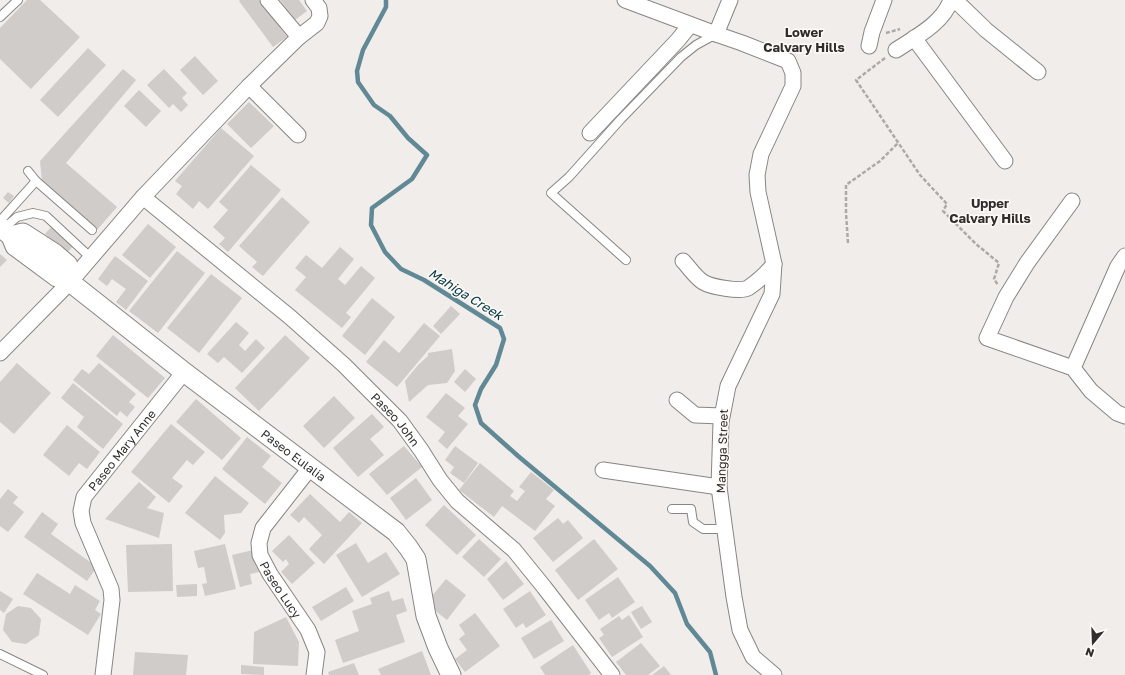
<svg xmlns="http://www.w3.org/2000/svg" width="1125" height="675" font-family="'Golos Text',sans-serif">
<style>
.lines{fill:none;stroke-linecap:round;stroke-linejoin:round}
.stream{stroke:#618995;stroke-width:4.5}
.building{fill:#d0ccc9}
.service-casing{stroke:#888582;stroke-width:10}
.minor-casing{stroke:#888582;stroke-width:17}
.tertiary-casing{stroke:#888582;stroke-width:21}
.path{stroke:#aca9a7;stroke-width:2.5;stroke-dasharray:4 2;stroke-linecap:butt}
.service{stroke:#fff;stroke-width:8}
.minor{stroke:#fff;stroke-width:15}
.tertiary{stroke:#fff;stroke-width:19}
.labels{text-anchor:middle;dominant-baseline:central;stroke-width:3;stroke-linejoin:round;paint-order:stroke}
.street-label{font-size:12px;fill:#2f2e2c;stroke:#fffbf7}
.neighbourhood-label{font-size:13px;font-weight:bold;fill:#2f2e2c;stroke:#fffbf7}
.water-label{font-size:13px;font-style:italic;fill:#003744;stroke:#fffbf7}
</style>
<rect width="100%" height="100%" fill="#f1edea"/>
<g class="lines">
<path class="stream" d="M386,0V7L363,50L357,71L358,82L374,105L390,116L408,138L427,155L412,179L372,208L371,225L385,252L401,269L424,280L500,328L504,339L496,365L481,389L475,405L481,423L518,456L650,566L675,593L687,624L710,652L716,675"/>
</g>
<g class="building">
<path d="M27,0H40L80,37L31,89L0,59V28Z"/>
<path d="M240,0H259L287,37L273,47L239,1Z"/>
<path d="M280,0H299L307,11L295,20Z"/>
<path d="M88,48L106,65L58,117L40,100Z"/>
<path d="M195,56L218,81L203,95L180,70Z"/>
<path d="M123,69L136,80L66,163L117,207L97,230L42,182L40,161Z"/>
<path d="M164,69L187,93L182,98L188,105L181,112L173,104L169,108L147,85Z"/>
<path d="M139,90L161,111L146,127L124,106Z"/>
<path d="M249,102L274,126L251,148L227,124Z"/>
<path d="M221,128L254,156L208,209L199,201L193,209L176,194L182,186L175,181Z"/>
<path d="M251,165L281,190L228,252L219,244L225,238L213,227L228,210L219,202Z"/>
<path d="M8,192L14,196L9,203L3,198Z"/>
<path d="M282,197L310,222L263,276L252,267L257,262L239,246Z"/>
<path d="M148,224L176,247L150,278L122,255Z"/>
<path d="M51,227L73,246L67,253L45,234Z"/>
<path d="M340,247L354,259L338,279L345,285L361,266L375,278L346,313L351,317L342,328L295,290L306,277L295,268L306,255L322,268Z"/>
<path d="M177,251L205,273L158,333L129,311Z"/>
<path d="M0,254L7,260L0,267Z"/>
<path d="M115,256L148,281L126,310L116,302L126,289L112,279L107,286L98,279Z"/>
<path d="M211,274L242,298L199,353L167,328Z"/>
<path d="M372,298L395,317L365,355L342,336Z"/>
<path d="M451,306L460,314L441,334L433,326Z"/>
<path d="M236,322L249,333L239,345L245,351L256,339L265,348L242,373L224,357L218,363L207,354Z"/>
<path d="M424,323L440,336L397,387L366,362L384,340L399,353Z"/>
<path d="M113,335L165,378L148,398L96,356Z"/>
<path d="M285,335L310,358L259,411L235,388Z"/>
<path d="M452,349L455,371L447,383L428,385L409,402L405,381L418,365L428,356V353Z"/>
<path d="M17,363L51,393L14,434L0,422V382Z"/>
<path d="M99,363L136,394L129,402L135,407L127,417L120,411L117,416L73,380L82,369L89,374Z"/>
<path d="M465,369L476,379L465,392L454,382Z"/>
<path d="M73,383L123,424L103,449L77,427L84,417L61,398Z"/>
<path d="M446,393L465,408L458,416L468,424L447,449L438,441L445,432L426,417Z"/>
<path d="M334,396L355,418L324,448L303,426Z"/>
<path d="M196,399L241,438L222,460L176,422Z"/>
<path d="M372,414L384,427L370,439L384,455L358,477L333,448Z"/>
<path d="M171,424L205,452L193,465L187,460L172,478L183,486L169,503L131,472Z"/>
<path d="M67,425L100,452L87,469L79,463L69,476L43,455Z"/>
<path d="M247,437L271,456L262,467L282,483L265,504L222,469Z"/>
<path d="M404,446L422,467L387,495L369,474Z"/>
<path d="M455,446L478,463L464,483L450,473L454,467L445,460Z"/>
<path d="M480,463L514,491L510,496L517,501L525,491L519,487L531,472L554,490L546,499L555,506L535,531L502,506L494,517L459,490Z"/>
<path d="M215,476L249,503L241,513L224,515L225,533L220,540L185,513Z"/>
<path d="M416,478L432,500L406,520L390,498Z"/>
<path d="M139,482L156,497L147,508L164,513L159,538L105,519Z"/>
<path d="M8,489L18,497L13,503L24,512L8,532L0,526V499Z"/>
<path d="M310,494L340,522L349,512L362,523L324,564L309,549L322,535L304,517L299,523L290,515Z"/>
<path d="M444,505L476,535L457,555L425,525Z"/>
<path d="M42,512L58,524L51,534L97,567L87,581L24,537Z"/>
<path d="M558,518L563,524L568,520L583,538L553,562L533,538Z"/>
<path d="M289,535L315,563L292,584L281,572L289,564L286,559L283,562L272,551Z"/>
<path d="M479,539L501,559L484,577L462,557Z"/>
<path d="M594,539L618,569L578,600L555,570Z"/>
<path d="M356,543L368,563L386,552L400,574L362,597L336,555Z"/>
<path d="M172,544L173,591L128,592L126,545Z"/>
<path d="M225,544L236,589L205,596L202,584L207,583L204,567L198,568L194,551Z"/>
<path d="M253,550L259,572L250,574L252,584L240,587L232,555Z"/>
<path d="M506,561L524,584L503,600L487,579Z"/>
<path d="M37,573L70,594L75,585L100,601L95,610L101,614L88,635L23,594Z"/>
<path d="M618,577L635,602L612,618L609,613L599,620L585,600Z"/>
<path d="M446,579L466,595L447,620L433,609L432,596Z"/>
<path d="M197,584V596L177,597L176,585Z"/>
<path d="M346,587L354,601L321,621L312,607Z"/>
<path d="M0,591L13,599L4,613L0,610Z"/>
<path d="M389,591L392,601L403,598L407,611L396,615L405,642L343,663L335,640L359,631L352,611L372,604L370,598Z"/>
<path d="M530,591L546,615L526,628L523,623L516,628L503,609Z"/>
<path d="M18,606L31,608L41,619L39,635L26,644L12,642L3,630L6,614Z"/>
<path d="M642,606L652,622L641,629L631,612Z"/>
<path d="M475,613L500,646L465,672L455,659L467,650L459,639L465,634L459,625Z"/>
<path d="M629,615L643,637L612,657L599,638L604,635L600,629L619,616L622,620Z"/>
<path d="M286,617L299,642L298,666L253,664L254,632Z"/>
<path d="M551,620L564,641L534,659L521,638Z"/>
<path d="M641,643L660,666L648,675H626L616,662Z"/>
<path d="M573,645L591,673L589,675H545L540,667Z"/>
<path d="M422,651L431,675H381L378,669Z"/>
<path d="M135,652L188,655L186,675H133Z"/>
<path d="M354,663L359,675H329L328,672Z"/>
<path d="M241,665L264,667V675L241,674Z"/>
<path d="M664,666L671,675H652Z"/>
</g>
<g class="lines">
<defs>
<g id="service">
<path d="M0,17L18,0"/>
<path d="M28,171L36,181L92,230"/>
<path d="M0,221L36,181"/>
<path d="M3,229L17,217L33,213L46,216L91,258"/>
<path d="M626,260L551,193L569,177L621,119L681,57L696,45L716,34"/>
<path d="M672,509H691L693,522L703,529H724"/>
<path d="M0,654L43,675"/>
</g>
<g id="minor">
<path d="M268,0L299,37"/>
<path d="M625,0L716,34"/>
<path d="M730,0L716,34L742,43L788,61L793,73V86L761,154L757,175L758,192L774,264L772,294L728,386L721,422L719,487L734,597L740,630L753,657L774,675"/>
<path d="M955,0L986,30L1038,72"/>
<path d="M914,38L1005,161"/>
<path d="M869,46L872,32L884,0"/>
<path d="M896,50C916,37 943,23 951,0"/>
<path d="M249,86L298,135"/>
<path d="M590,133L678,40L690,25"/>
<path id="s1" d="M143,197L290,317L344,365L400,421L421,450L440,480L457,501L514,550L544,587L612,675"/>
<path d="M1072,201L1027,263L1006,297L987,338L1073,368L1091,391L1117,413L1125,416"/>
<path d="M683,261C689,267 695,277 703,282C711,287 740,292 748,288C757,282 767,273 774,264"/>
<path d="M0,353L70,282L143,197L249,86L299,37L317,23L320,16L319,8L313,0"/>
<path d="M1073,368L1118,266L1125,256"/>
<path d="M677,400L695,415L722,416"/>
<path id="s2" d="M310,468L263,528L259,543L260,555L270,574L308,630L317,652L314,675"/>
<path d="M603,470L719,487"/>
<path id="s3" d="M103,675L112,600L111,589L83,523L81,511L84,497L184,372"/>
</g>
<g id="tertiary">
<path id="s4" d="M0,227L11,236L15,246L57,277L70,282L184,372L396,532L408,547L416,559L426,616L438,648L451,675"/>
<path d="M11,236L23,233L54,253L68,265L70,282"/>
</g>
</defs>
<use href="#service" class="service-casing"/>
<use href="#minor" class="minor-casing"/>
<use href="#tertiary" class="tertiary-casing"/>
<g class="path">
<path d="M886,33L900,29"/>
<path d="M885,58L856,80L920,175L947,204L943,211L976,244L999,263L994,279L998,285"/>
<path d="M848,243L846,213V185L880,161L898,143"/>
</g>
<use href="#service" class="service"/>
<use href="#minor" class="minor"/>
<use href="#tertiary" class="tertiary"/>
</g>
<g class="labels">
<g class="street-label">
<text stroke="none"><textPath href="#s1" startOffset="337">Paseo John</textPath></text>
<text stroke="none"><textPath href="#s3" startOffset="245">Paseo Mary Anne</textPath></text>
<text transform="translate(722 451) rotate(-88)">Mangga Street</text>
<text stroke="none"><textPath href="#s4" startOffset="374">Paseo Eulalia</textPath></text>
<text stroke="none"><textPath href="#s2" startOffset="144">Paseo Lucy</textPath></text>
</g>
<g class="neighbourhood-label">
<text x="804" y="32">Lower<tspan x="804" dy="15">Calvary Hills</tspan></text>
<text x="990" y="203">Upper<tspan x="990" dy="15">Calvary Hills</tspan></text>
</g>
<g class="water-label">
<text transform="translate(466 294) rotate(32)">Mahiga Creek</text>
</g>
</g>
<g transform="translate(1093 643) rotate(199)" stroke="#fffbf7" stroke-width="3" paint-order="stroke">
<path d="M0-3L7 15L0 10L-7 15Z" fill="#2f2e2c"/>
<text y="-6" font-size="11" font-weight="bold" text-anchor="middle" fill="#2f2e2c">N</text>
</g>
</svg>
